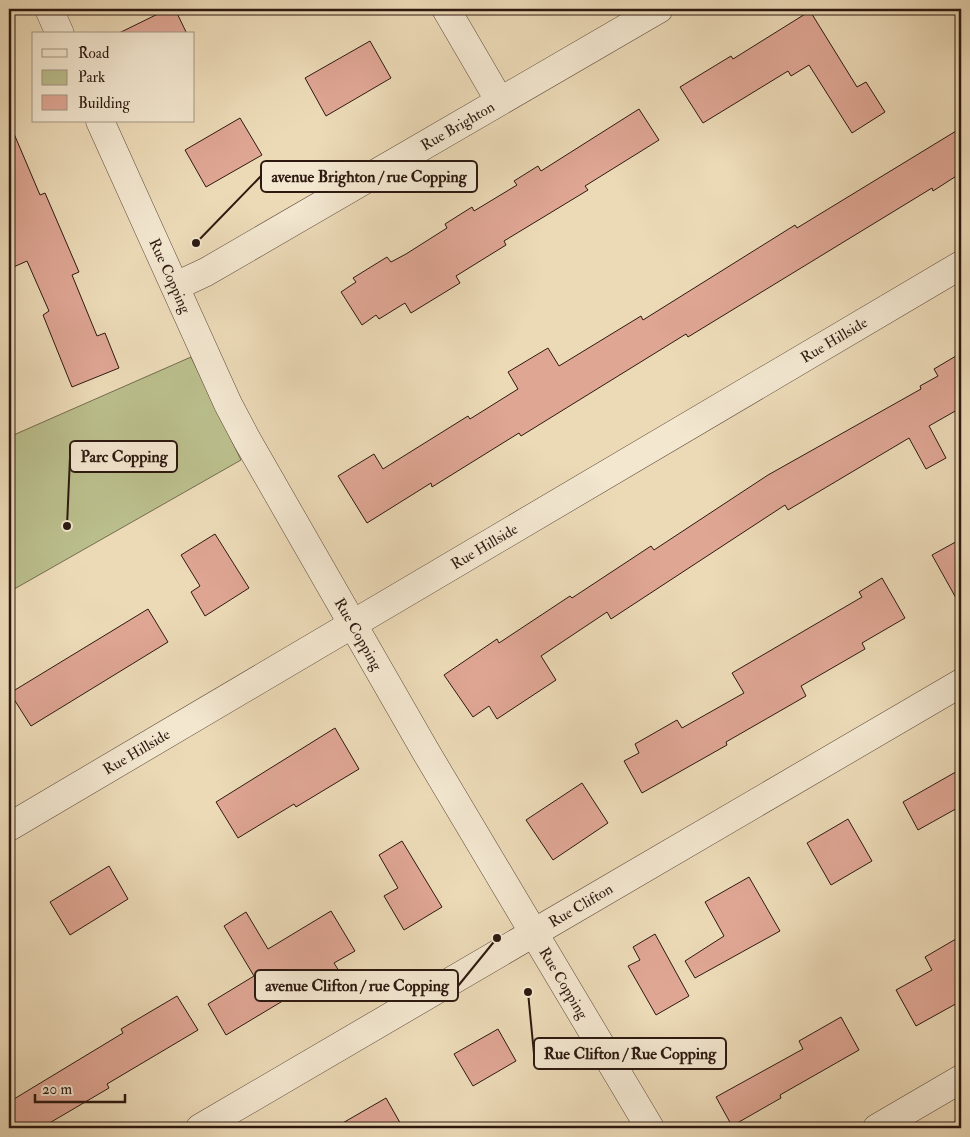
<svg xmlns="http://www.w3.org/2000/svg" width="970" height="1137" font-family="'IM FELL Double Pica',serif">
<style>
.green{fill:#babe8c;stroke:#746c4e}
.building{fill:#dfa694;stroke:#2d1910}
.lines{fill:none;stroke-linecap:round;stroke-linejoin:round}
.minor-casing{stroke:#5d493a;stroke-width:29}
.minor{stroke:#f3e7d0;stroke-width:28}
.labels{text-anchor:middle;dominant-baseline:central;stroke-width:5;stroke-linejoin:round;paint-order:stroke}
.street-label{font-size:15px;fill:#2d1910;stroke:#f3e7d0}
.leader{fill:none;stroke:#2d1910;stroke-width:2}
.callout-dot{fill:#2d1910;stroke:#f3e7d0;stroke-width:2}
.callout{fill:#f3e7d0;stroke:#2d1910;stroke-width:2}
.callout-label{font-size:16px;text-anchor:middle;font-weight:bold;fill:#2d1910}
</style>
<rect width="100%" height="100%" fill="#ecdab7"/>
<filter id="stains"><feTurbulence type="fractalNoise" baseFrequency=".004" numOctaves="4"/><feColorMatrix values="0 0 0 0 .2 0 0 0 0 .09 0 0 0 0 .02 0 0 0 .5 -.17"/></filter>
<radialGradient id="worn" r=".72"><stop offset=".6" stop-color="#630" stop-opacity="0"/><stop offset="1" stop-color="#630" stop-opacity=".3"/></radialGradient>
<path class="green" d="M191,357L241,460L9,592V437Z"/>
<g class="building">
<path d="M168,9H175L187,34H117Z"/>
<path d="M810,11L857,87L866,82L885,112L852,133L809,65L791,76L788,71L703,123L680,87L731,56L733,59Z"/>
<path d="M370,41L391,78L326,116L305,78Z"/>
<path d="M639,109L659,140L585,186L588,190L504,241L506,245L456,276L460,283L411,313L405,303L379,319L376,315L362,325L341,292L356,282L353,278L387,257L391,262L406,254L447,228L445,224L472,207L474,211L517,185L514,181L538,166L541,171Z"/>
<path d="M240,118L262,155L206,187L185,150Z"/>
<path d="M9,122L40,195L45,193L79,272L72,275L97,336L105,333L119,368L72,387L43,315L49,311L27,261L9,269Z"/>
<path d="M961,128V173L933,191L932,188L688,337L686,334L521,436L519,433L432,487L431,483L367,523L338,476L374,454L383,469L468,416L470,419L518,389L508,372L548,348L559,366L641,316L643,320L795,225L797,228Z"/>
<path d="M961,353V419L957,410L929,426L946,458L926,469L909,438L788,510L785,505L611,619L607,612L541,656L556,680L497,719L489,706L473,717L444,675L497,639L499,643L570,596L572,598L651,546L654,550L768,475L921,389L920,386L938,376L934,369Z"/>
<path d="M215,534L249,588L205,616L191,592L200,586L181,555Z"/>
<path d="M961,539V607L932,555Z"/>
<path d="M882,578L905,618L862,643L865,649L801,686L806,696L726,742L727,745L642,793L624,761L639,753L635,744L677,720L682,728L744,693L732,673L862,597L859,592Z"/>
<path d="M148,609L168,642L31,726L10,693Z"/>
<path d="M335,728L359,769L296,807L294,804L238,838L216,802Z"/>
<path d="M961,769V806L918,830L903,802Z"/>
<path d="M582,783L608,823L553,860L526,820Z"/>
<path d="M848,819L872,861L831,885L807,843Z"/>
<path d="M402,841L442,907L404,930L384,896L398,888L379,855Z"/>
<path d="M109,866L128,899L70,935L50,902Z"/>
<path d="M749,877L780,931L695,978L685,961L724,936L705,902Z"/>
<path d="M331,911L355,951L334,963L339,971L313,986L311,984L226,1035L208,1004L254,976L224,926L246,912L268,949Z"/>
<path d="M655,934L689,996L656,1015L628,966L640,960L633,947Z"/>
<path d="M961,936V1001L916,1026L896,990L932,970L925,957Z"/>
<path d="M177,996L198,1030L107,1084L109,1088L41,1128H9V1102L123,1033L121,1029Z"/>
<path d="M841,1017L859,1050L780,1095L781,1098L732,1126L716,1097L803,1049L799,1041Z"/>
<path d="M498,1029L516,1061L473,1086L454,1054Z"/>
<path d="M386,1098L403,1128H334Z"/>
</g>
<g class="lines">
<defs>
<g id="minor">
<path d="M49,9L60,34"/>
<path d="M446,9L499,100"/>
<path id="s1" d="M100,121L228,404L247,440L426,752L650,1128"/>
<path id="s2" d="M176,286L206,272L659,9"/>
<path id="s3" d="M9,827L961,265"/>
<path id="s4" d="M200,1128L961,683"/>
<path d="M877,1128L961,1079"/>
</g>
</defs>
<use href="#minor" class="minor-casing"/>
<use href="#minor" class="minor"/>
</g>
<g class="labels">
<g class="street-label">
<text stroke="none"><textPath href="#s2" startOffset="324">Rue Brighton</textPath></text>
<text stroke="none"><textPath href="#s1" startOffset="170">Rue Copping</textPath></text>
<text stroke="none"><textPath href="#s3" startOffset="958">Rue Hillside</textPath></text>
<text stroke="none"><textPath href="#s3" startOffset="552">Rue Hillside</textPath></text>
<text stroke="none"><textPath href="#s1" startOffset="575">Rue Copping</textPath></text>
<text stroke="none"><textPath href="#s3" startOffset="148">Rue Hillside</textPath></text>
<text stroke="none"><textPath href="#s4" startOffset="441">Rue Clifton</textPath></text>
<text stroke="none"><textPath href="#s1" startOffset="980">Rue Copping</textPath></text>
</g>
</g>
<path class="leader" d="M196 243L261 176M67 526L70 457M497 938L458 986M528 992L534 1054"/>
<g class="callout-dot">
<circle cx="196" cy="243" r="5"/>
<circle cx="67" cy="526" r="5"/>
<circle cx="497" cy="938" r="5"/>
<circle cx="528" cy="992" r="5"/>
</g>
<g class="callout">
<rect x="261" y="161" width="216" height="31" rx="5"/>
<rect x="70" y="441" width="107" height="31" rx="5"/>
<rect x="255" y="970" width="203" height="31" rx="5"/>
<rect x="534" y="1038" width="192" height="31" rx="5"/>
</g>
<g class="callout-label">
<text x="369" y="182">avenue Brighton / rue Copping</text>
<text x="124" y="462">Parc Copping</text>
<text x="357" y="991">avenue Clifton / rue Copping</text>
<text x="630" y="1059">Rue Clifton / Rue Copping</text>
</g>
<rect width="970" height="1137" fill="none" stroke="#ecdab7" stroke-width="30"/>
<rect x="10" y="10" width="950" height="1117" fill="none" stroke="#2d1910" stroke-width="2.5"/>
<rect x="15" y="15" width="940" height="1107" fill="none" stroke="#2d1910"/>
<rect x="32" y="32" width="162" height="90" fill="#f3e7d0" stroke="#a49583"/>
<rect x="42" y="49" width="25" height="8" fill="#f3e7d0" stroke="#a49583"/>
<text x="78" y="58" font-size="15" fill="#2d1910">Road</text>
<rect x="42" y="70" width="25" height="15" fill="#babe8c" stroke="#a49583"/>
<text x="78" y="82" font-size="15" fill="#2d1910">Park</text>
<rect x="42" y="95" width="25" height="15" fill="#dfa694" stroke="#a49583"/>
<text x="78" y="108" font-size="15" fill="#2d1910">Building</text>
<path d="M35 1094v8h90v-8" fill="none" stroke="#2d1910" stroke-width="2.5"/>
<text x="42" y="1094" font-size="15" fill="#2d1910" stroke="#f3e7d0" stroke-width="4" paint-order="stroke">20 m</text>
<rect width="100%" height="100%" filter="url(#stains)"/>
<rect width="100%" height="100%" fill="url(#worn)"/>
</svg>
